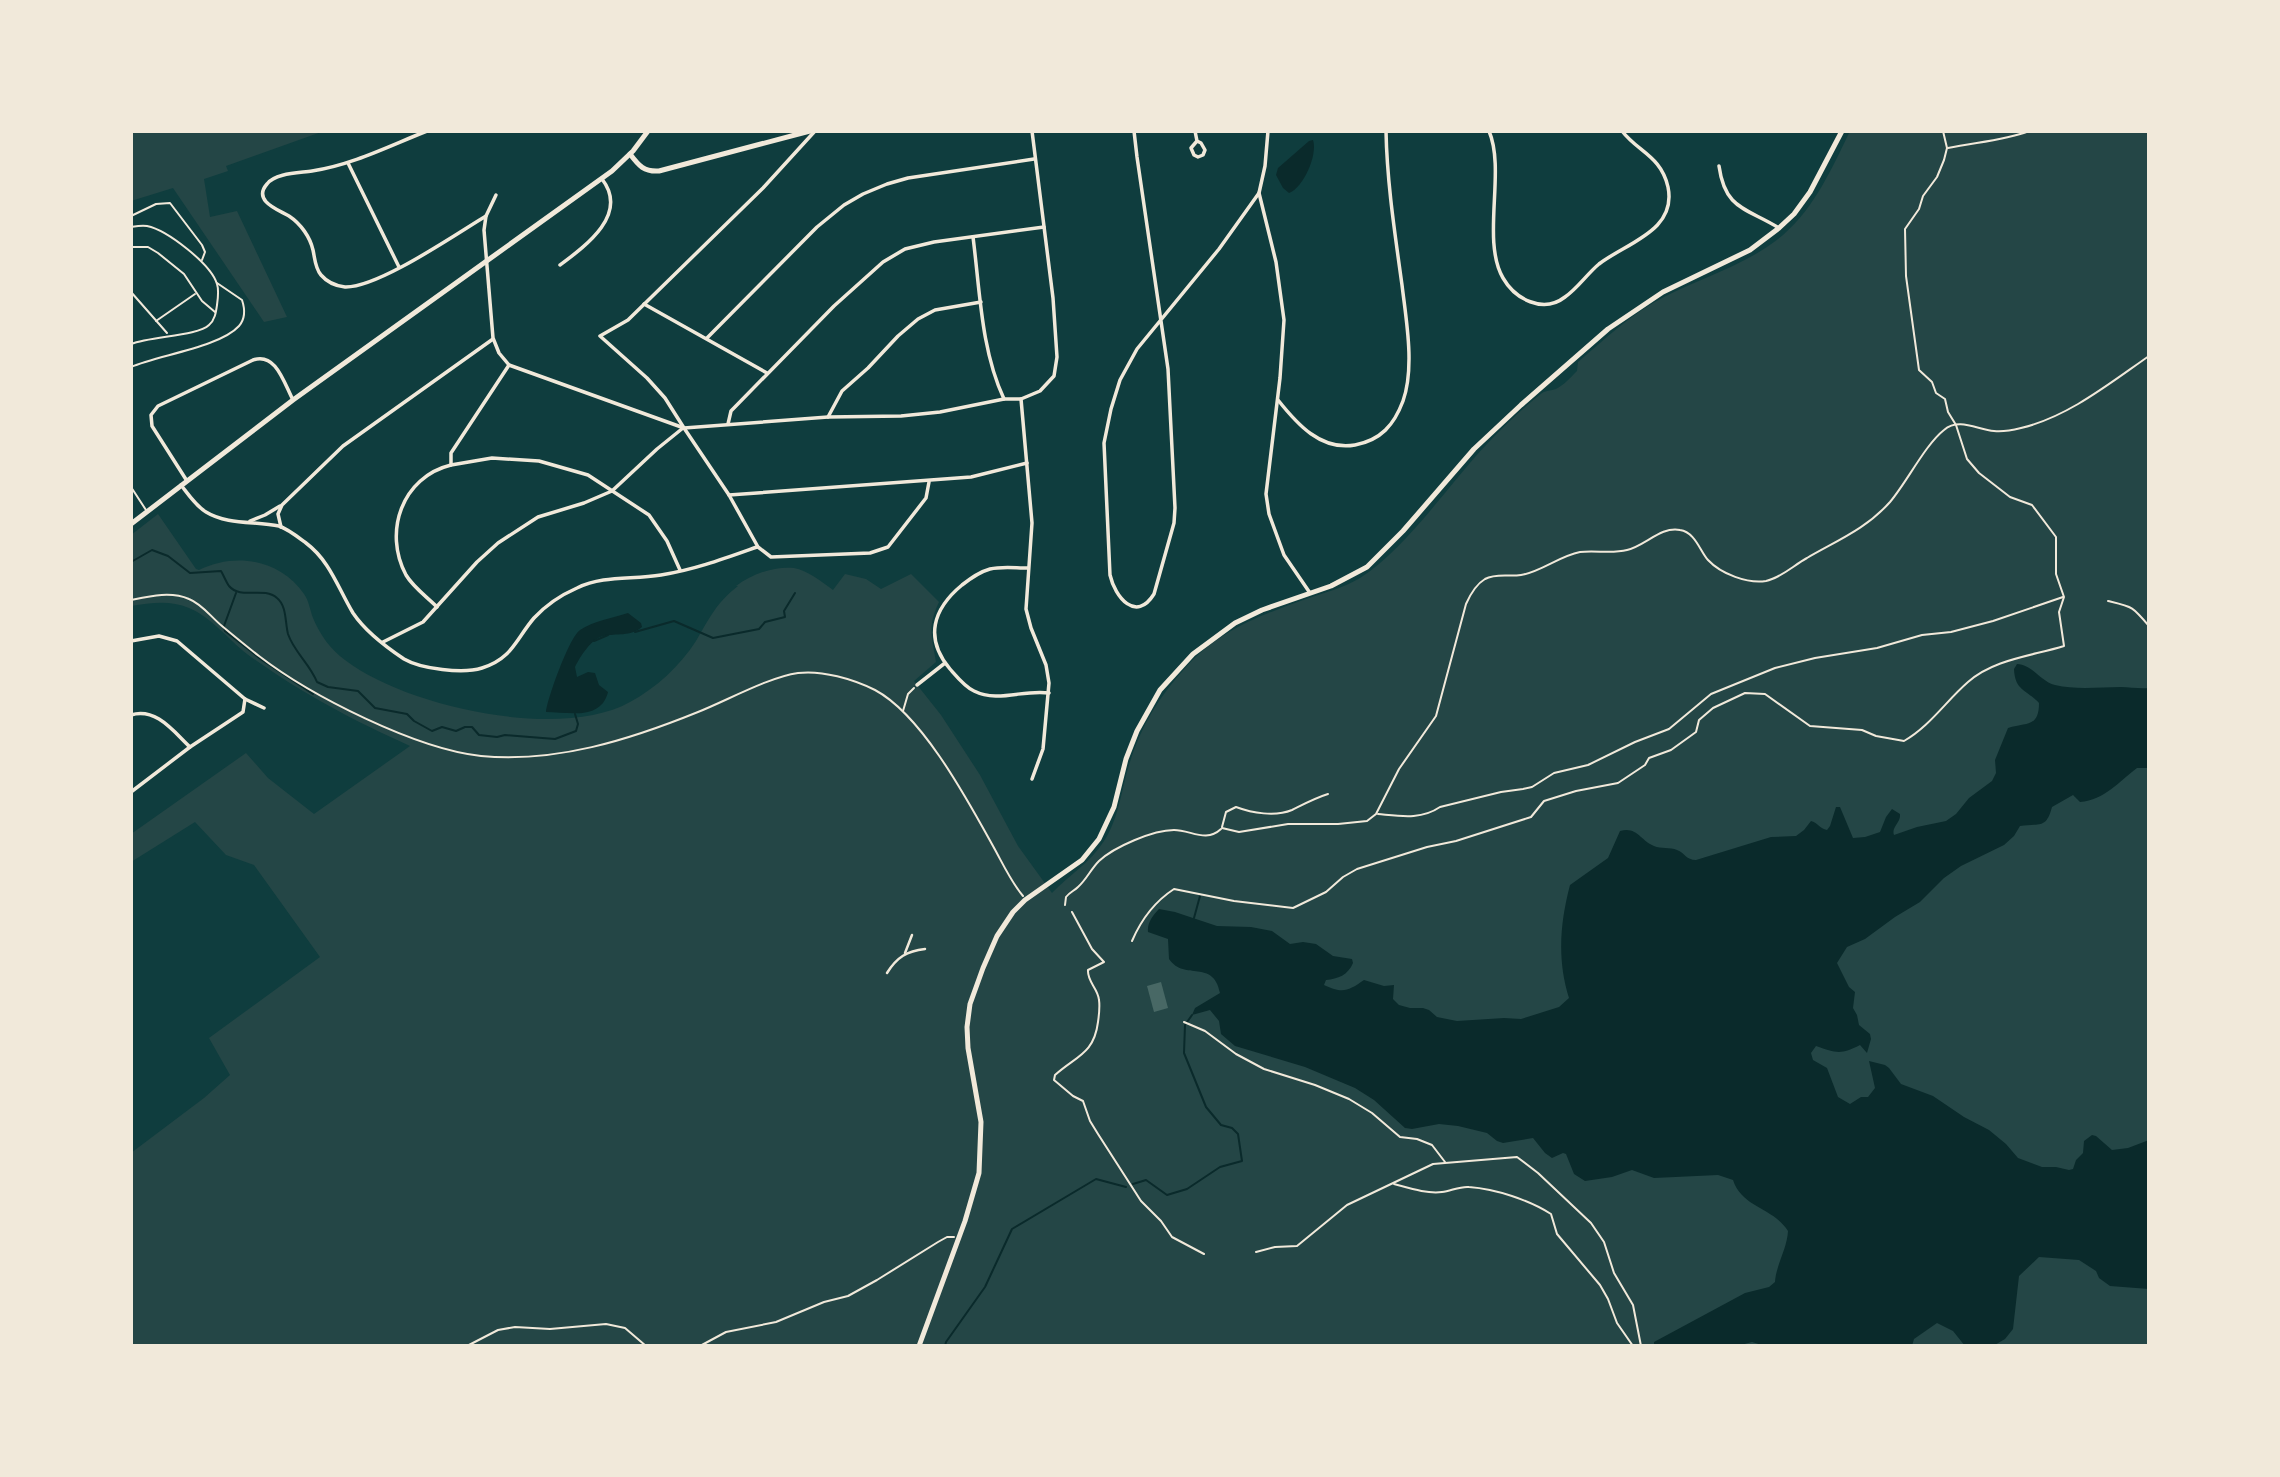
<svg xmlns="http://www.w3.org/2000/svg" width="2280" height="1477" font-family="'Open Sans',sans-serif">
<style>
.green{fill:#244646}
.water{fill:#0a2a2b}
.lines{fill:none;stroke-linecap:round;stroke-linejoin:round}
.stream{stroke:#0a2a2b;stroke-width:2}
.building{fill:#486865}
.path{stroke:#f1e9da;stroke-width:2}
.service{stroke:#f1e9da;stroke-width:2}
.pedestrian{stroke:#f1e9da;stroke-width:2.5}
.minor{stroke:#f1e9da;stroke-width:3.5}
.secondary{stroke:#f1e9da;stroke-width:5}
.primary{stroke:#f1e9da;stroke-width:5}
</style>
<rect width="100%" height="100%" fill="#0f3d3e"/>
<g class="green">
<path d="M131,131H324L226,166L228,171L204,179L210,217L237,211L287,317L264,322L173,188L131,201Z"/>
<path d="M1850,131H2149V1346H131V1153L204,1098L230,1075L209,1038L320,957L254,865L226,855L195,822L131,862V834L246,753L268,778L314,814L410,746C352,720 303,694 251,657C230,642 213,618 189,608C170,600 151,603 131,606V535L158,514L196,569L199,570C235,552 280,559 304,594C309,601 310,610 313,618C320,635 331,650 345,660C406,707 561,741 630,702C656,688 680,666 696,641C709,619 716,603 738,586H736C752,574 774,566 794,568C807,570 822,582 833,590L845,574L866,579L881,589L911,574L939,602C927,627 932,637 936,662L914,681L941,715L980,775L1018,846L1052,893C1069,875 1091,862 1104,841C1119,818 1121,791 1129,765C1140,727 1160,695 1187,666C1220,630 1261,615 1306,599C1324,593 1343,588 1360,578C1407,548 1448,485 1487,444C1504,426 1523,408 1542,393C1547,390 1551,391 1556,389C1564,385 1571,377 1577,371L1578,362C1605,339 1632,313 1664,297C1703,277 1749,264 1783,235C1815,207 1832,168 1850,131Z"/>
</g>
<g class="water">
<path d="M1313,140C1318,155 1303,188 1289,193L1283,188L1276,175L1278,168L1309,141Z"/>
<path d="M628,613L641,623L642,627C630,637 617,633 603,636C591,639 580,657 575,667L577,677L588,672L595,673L599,685L608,692C601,721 568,712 546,712C548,697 569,638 580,630C593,621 613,618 628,613Z"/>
<path d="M2017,664C2033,665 2040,681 2055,685C2076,690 2100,687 2121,687C2130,687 2139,689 2149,688V768H2137C2118,782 2105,800 2080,802L2073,795L2052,807C2046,829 2041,823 2020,826L2014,836L2004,845L1961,866L1944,878L1920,902L1895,917L1865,939L1847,947L1837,963L1849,987L1855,992L1853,1008L1857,1015L1859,1025L1870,1034L1871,1039L1867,1053L1860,1045C1841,1055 1836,1053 1816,1046L1811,1053L1813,1060L1827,1068L1838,1097L1850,1104L1861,1097H1868L1875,1088L1869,1061L1885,1065L1889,1068L1901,1084L1933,1096L1964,1117L1989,1130L2006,1144L2018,1158L2042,1167H2056L2069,1170L2073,1169L2076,1160L2083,1153L2084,1141L2092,1135L2096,1136L2112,1150L2128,1148L2149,1140V1289L2110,1286L2099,1278L2096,1271L2079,1260L2039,1257L2019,1276L2013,1329L2005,1339L1993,1346H1965L1953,1331L1937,1323L1914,1339L1912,1346H1765L1752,1342L1737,1346H1654V1342L1745,1293L1769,1287L1775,1282C1776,1265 1787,1249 1788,1231C1773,1207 1742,1208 1733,1180L1718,1175L1654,1178L1632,1170L1612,1177L1585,1181L1574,1174L1566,1154L1563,1153L1552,1158L1545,1153L1533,1138L1503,1143L1497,1141L1487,1133L1458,1126L1439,1124L1412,1129L1405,1128L1374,1100L1355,1088L1305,1067L1235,1046L1221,1034L1219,1021L1210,1010L1192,1015L1195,1008L1220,993C1213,958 1185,982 1169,959L1168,939L1148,932C1147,923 1153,915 1159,909L1175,912L1217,926L1251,927L1272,931L1290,944L1303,942L1316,944L1333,956L1352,959L1353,963C1348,975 1338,979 1326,980L1324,985C1343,994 1348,991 1364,980L1384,986L1394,985L1393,999L1399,1005L1410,1008H1423L1429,1010L1437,1017L1457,1021L1504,1018L1521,1019L1559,1007L1569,998C1557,960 1560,923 1570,885L1608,858L1620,831C1637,826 1641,841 1654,846C1661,849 1670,847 1677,850C1685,853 1686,860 1696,860L1771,837L1796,836L1804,830L1811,821C1817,822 1820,829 1827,830L1830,826L1836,807H1840L1853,838L1865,837L1880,832L1886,817L1892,809L1900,814C1901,823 1891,827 1894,835L1917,827L1946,821L1956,814L1969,798L1992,781L1996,773L1995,760L2008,728C2026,722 2039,728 2039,703C2026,689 2015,691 2014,669Z"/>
</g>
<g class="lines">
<g class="stream">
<path d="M131,562L152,550L168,556L190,573L221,571C224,576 226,582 229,586C241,600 263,586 277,598C287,606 285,623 288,634C294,652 310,664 317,682L328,687L358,691L375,708L407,714L414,721L432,731L442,727L456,731L465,727H472L479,735L497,737L505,735L555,739L576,731L578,724L575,714"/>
<path d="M236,593L224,626L225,631L262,660L313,694"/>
<path d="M635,632L674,621L713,638L759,629L765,622L785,617L784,611L795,593"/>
<path d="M594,641L608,635"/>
<path d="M1194,918L1200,896"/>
<path d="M1133,1184L1146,1180L1167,1195L1187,1189L1220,1167L1242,1161L1238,1134L1232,1128L1221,1125L1206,1107L1184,1053L1185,1025L1192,1015"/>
<path d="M945,1346L946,1342L985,1287L1012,1229L1096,1179L1126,1187"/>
</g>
</g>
<path class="building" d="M1161,982L1168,1008L1154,1012L1147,986Z"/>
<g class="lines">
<g class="path">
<path d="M1948,148C1976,142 2003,141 2029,131"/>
<path d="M131,600C150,596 171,591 189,599C202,604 211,617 222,626C234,636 246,646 259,656C311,696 416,749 481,756C556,763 629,740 698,712C726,701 769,677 798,673C822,670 853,679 875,690C922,715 967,799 993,846C1002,862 1011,882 1023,896"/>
<path d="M2108,601C2133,607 2132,606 2149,626"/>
<path d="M903,711L908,694L914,688"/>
<path d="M1378,814C1400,816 1421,820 1440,807L1501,792L1523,789L1532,787L1554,773L1588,765L1635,742L1669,729L1711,694L1775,668L1815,658L1877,648L1922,635L1951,632L1993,621L2063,597"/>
<path d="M1222,827L1226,812L1236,807C1252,813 1275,817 1292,810C1304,804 1315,798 1328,794"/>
<path d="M1222,828L1239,832L1288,824H1338L1367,821L1376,814L1399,769L1436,716L1466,604C1470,595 1475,585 1485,579C1496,573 1509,577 1521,575C1541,572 1559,556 1580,552C1595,550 1612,554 1627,550C1645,546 1661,526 1680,530C1695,532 1700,551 1708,560C1721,574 1748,584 1766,581C1781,578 1794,565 1807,558C1838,540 1866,529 1890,502C1907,482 1925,445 1944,430C1959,417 1978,430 1994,431C2002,432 2013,430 2021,428C2068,417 2110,383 2149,356"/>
<path d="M1065,905L1066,897C1070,892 1074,891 1078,887C1086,880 1091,869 1099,861C1114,847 1153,830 1174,830C1191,830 1206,843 1221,829"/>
<path d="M1072,912L1092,949L1104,962L1088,970C1087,982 1098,988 1099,1000C1100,1007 1099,1015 1098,1022C1094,1054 1076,1056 1055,1075L1054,1080L1073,1096L1083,1101L1090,1121L1098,1134L1141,1201L1161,1221L1172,1237L1204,1254"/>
<path d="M1132,941C1141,920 1154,902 1174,889L1234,901L1293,908L1326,892L1343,877L1357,869L1427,847L1456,841L1531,817L1544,801L1576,791L1618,783L1645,765L1649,758L1671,750L1696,732L1699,720L1713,708L1745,693L1765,694L1810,726L1862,730L1876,736L1904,741C1930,726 1946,701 1968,682C1994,659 2032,656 2064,646L2059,612L2064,597L2056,574V537L2032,505L2010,497L1979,473L1967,459L1956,425L1948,412L1945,399L1936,393L1932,382L1919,370L1906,276L1905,229L1919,209L1923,196L1937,177L1944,160L1947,148L1943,131"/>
<path d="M1184,1022L1205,1031L1236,1054L1264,1069L1315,1085L1349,1099L1372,1113L1400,1137L1417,1139L1432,1145L1445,1162"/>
<path d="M1394,1184C1409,1188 1427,1194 1442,1192C1451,1191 1460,1186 1469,1187C1496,1189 1529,1200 1551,1214L1557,1234L1600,1285L1608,1299L1617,1323L1633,1346"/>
<path d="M1256,1252L1275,1247L1297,1246L1347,1205L1433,1164L1517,1157L1538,1173L1591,1223L1604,1242L1614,1273L1633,1305L1641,1346"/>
<path d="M467,1346L498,1330L515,1327L550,1329L606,1324L625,1328L646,1346"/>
<path d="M700,1346L726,1332L776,1322L824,1302L848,1296L877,1280L938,1242L947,1237H954"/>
</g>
<g class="service">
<path d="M131,216L156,204L170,203L202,245L205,252L202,260"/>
<path d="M131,227C137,226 142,225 147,226C167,230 211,264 217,284C219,290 218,298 217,305C216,312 215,320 209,325C198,336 151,336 131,344"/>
<path d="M131,247H148L158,253L184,274L202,301L215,312"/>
<path d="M131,292L167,333"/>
<path d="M156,321L195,294"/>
<path d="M131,367C159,355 220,347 239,326C246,318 245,309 242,300L217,283"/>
<path d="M131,487L146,510"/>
</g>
<g class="pedestrian">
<path d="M905,953L912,935"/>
<path d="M887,973C897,957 907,951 925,949"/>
</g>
<g class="minor">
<path d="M427,131C389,146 352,165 312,171C299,173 275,173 267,184C252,201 279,210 289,216C301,224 310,237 313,250C315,259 315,268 321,275C327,282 336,286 345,287C378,288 456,234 486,216L484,230L493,338L499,353L509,365L684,428L729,495L758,547L771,557L870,553L888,547L926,498L929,482"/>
<path d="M1134,131L1137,157L1168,369L1175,508L1174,523L1154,594C1136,623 1115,597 1110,575L1104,443L1111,409L1120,380L1137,349L1219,249L1259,193L1265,166L1268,131"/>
<path d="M1195,131L1197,141L1201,143L1205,150L1203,155L1198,157L1194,155L1191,148L1197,141"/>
<path d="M1489,131C1506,171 1481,240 1503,278C1515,299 1543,314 1565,297C1578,288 1587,274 1599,264C1626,243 1677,231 1668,187C1661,156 1638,152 1622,131"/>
<path d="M348,163L399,267"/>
<path d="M1719,166C1725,210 1747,208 1779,228"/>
<path d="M1259,193L1276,262L1284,320L1280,378L1266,494L1269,514L1284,555L1310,593"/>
<path d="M486,216L496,195"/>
<path d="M973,237C980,291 981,350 1004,399"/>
<path d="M560,265C587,245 629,214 602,179"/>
<path d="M644,304L767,373"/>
<path d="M707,338L817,227L844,205L863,194L887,184L908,178L1034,159"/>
<path d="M1021,399L1032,523L1026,609L1031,628L1046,665L1049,683L1043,749L1032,779"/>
<path d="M1278,400C1297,424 1321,451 1355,445C1381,440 1394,425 1403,401C1415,367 1406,319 1402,285C1395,234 1387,183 1386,131"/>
<path d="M828,417L842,391L868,368L898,336L918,319L935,310L981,302"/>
<path d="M728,424L731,411L834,306L883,262L905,249L934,242L1044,227"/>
<path d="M684,428L828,417L901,416L940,412L1004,399H1021L1040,391L1054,376L1057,357L1053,298L1032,131"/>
<path d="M684,428L665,398L647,378L600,336L628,320L763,188L815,131"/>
<path d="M451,465L492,458L539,461L588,475L649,515L667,541L680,570"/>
<path d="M187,481L152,426L151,415L158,406L253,360C276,352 284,383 293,400"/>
<path d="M181,485C188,494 196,506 206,512C227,525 256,521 279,526C288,529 298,537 306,543C330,561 338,588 353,613C365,631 386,647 404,659C421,669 463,674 482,668C512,659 516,639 534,618C546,605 561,595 577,588C604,575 632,580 661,575C694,570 726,558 757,547"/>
<path d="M729,495L971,477L1027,463"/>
<path d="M250,521L265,515L280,506"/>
<path d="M281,527L278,514L282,505L343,446L493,339"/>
<path d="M1028,568C1015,568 1002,566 990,569C979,572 971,578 962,585C933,609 924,638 950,669C957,677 965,687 974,691C998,703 1024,689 1049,693"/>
<path d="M437,607C427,597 413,587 406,575C383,532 402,477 451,465V453L509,365"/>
<path d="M131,641L159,636L177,641L245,699L264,708"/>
<path d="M383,642L423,622L477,562L498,543L538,517L584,503L612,491L657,449L683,428"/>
<path d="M917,685L945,663"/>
<path d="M131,715C156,707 174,732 190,747"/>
<path d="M131,792L190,747L237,716L243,712L245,699"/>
</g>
<g class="secondary">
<path d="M630,154C639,166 644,172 659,171L810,131"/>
<path d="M919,1346L965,1221L979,1173L981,1122L968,1048L967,1027L970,1004L983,968L997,936L1013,912L1025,900L1082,860L1099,839L1114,807L1126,759L1137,731L1160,690L1193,654L1235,623L1262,610L1331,586L1367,567L1403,531L1474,449L1521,405L1608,329L1663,292L1750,250L1779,228L1794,214L1810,192L1842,131"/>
</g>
<path class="primary" d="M131,524L293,400L612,171L633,151L648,131"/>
</g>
<rect width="2280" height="1477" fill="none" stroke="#f1e9da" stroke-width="266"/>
</svg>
